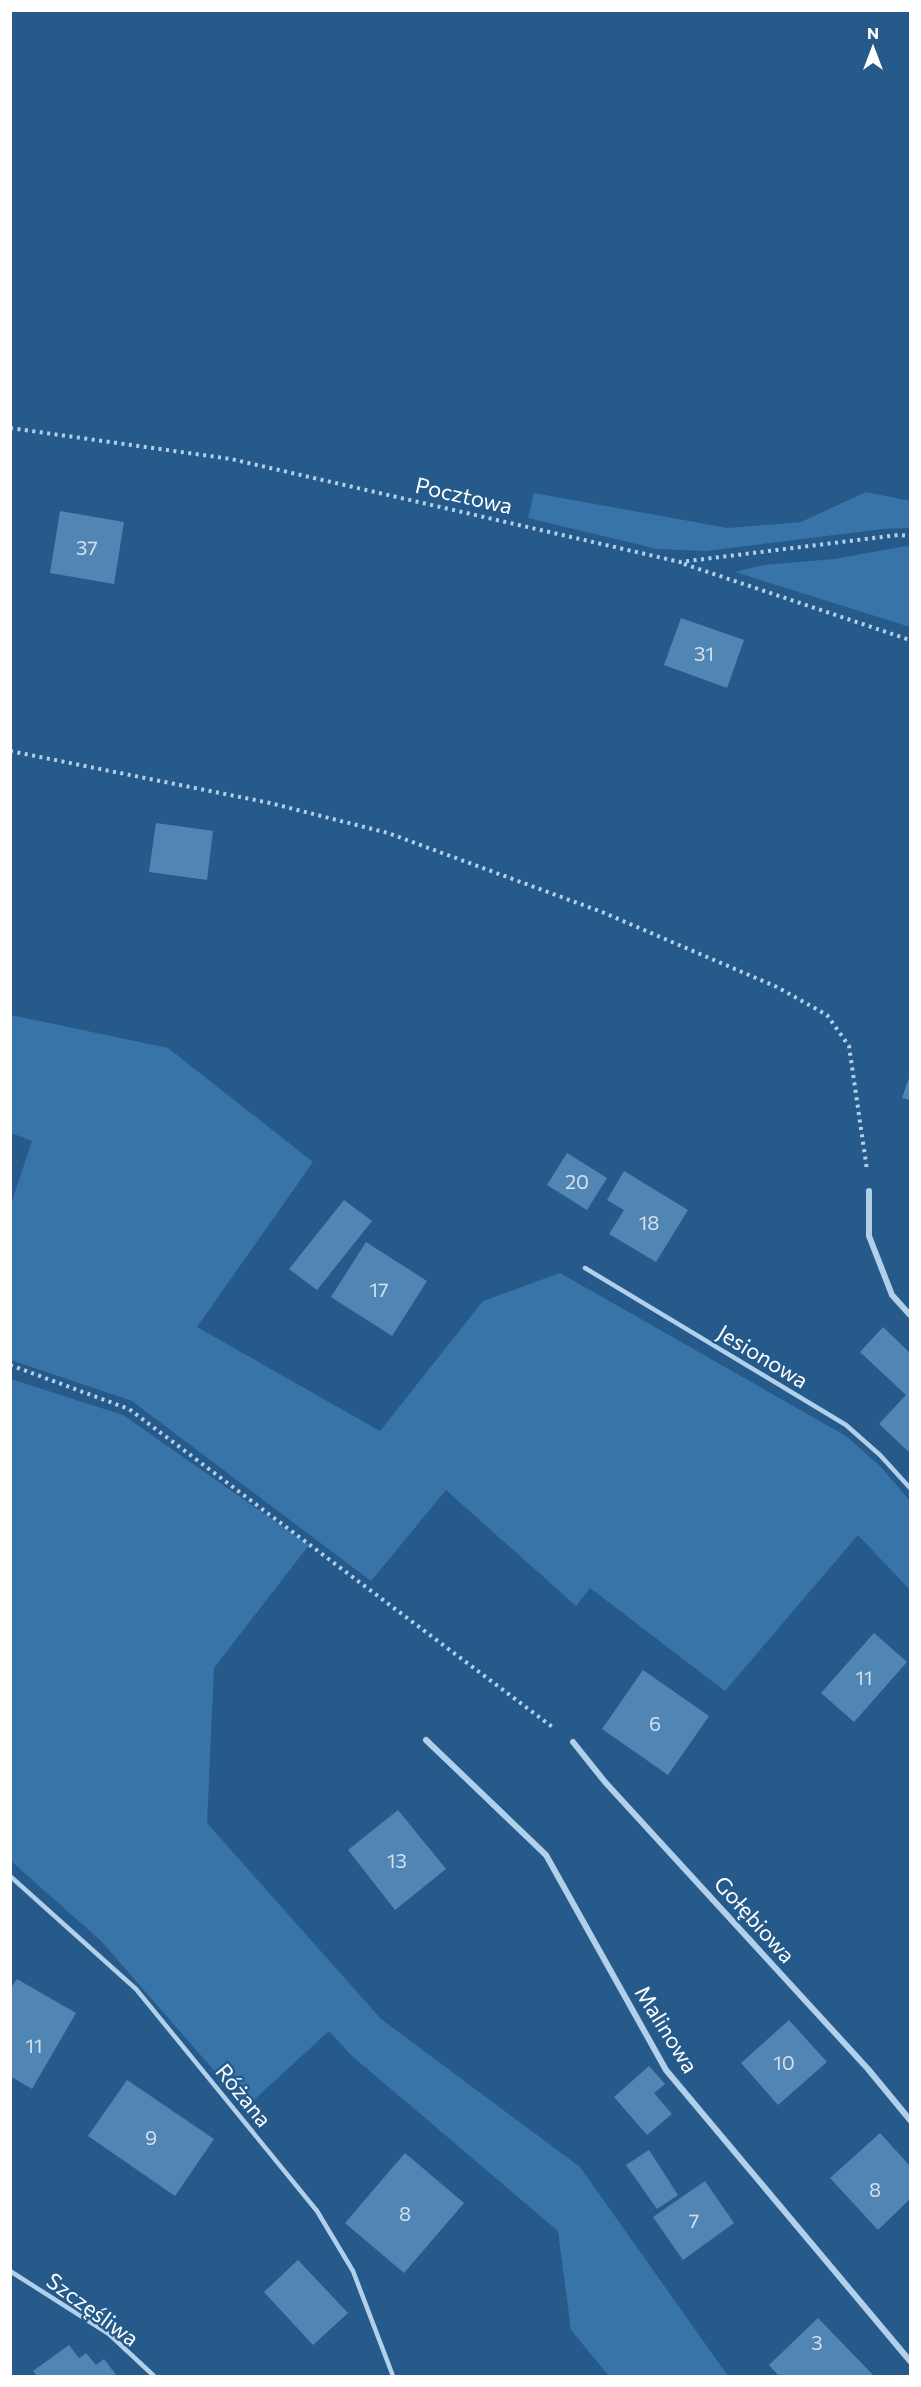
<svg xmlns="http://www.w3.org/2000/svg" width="921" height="2387" font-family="Commissioner,sans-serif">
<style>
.green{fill:#3974a8}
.building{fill:#5186b4}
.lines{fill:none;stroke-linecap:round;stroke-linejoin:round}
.path{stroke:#b2d0ea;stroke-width:4;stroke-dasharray:3 4.5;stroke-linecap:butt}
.lane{stroke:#b2d0ea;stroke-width:4.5}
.street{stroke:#b2d0ea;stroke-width:6}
.labels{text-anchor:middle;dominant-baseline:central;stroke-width:5;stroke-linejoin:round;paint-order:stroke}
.number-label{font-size:20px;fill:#d4e1ec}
.street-label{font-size:22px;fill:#fff;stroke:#255a8b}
</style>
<rect width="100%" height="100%" fill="#255a8b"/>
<g class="green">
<path d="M866,492L910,501V528L883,529L706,551L657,549L528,518L534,493L728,528L801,522Z"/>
<path d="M906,546L910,547V627L735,572L764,565L834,559Z"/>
<path d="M11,1015L168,1048L313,1162L197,1327L380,1431L483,1301L560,1273L846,1436L881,1467L910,1501V1590L858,1535L725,1691L590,1588L576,1606L446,1490L371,1581L132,1401L11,1360V1204L32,1141L11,1133Z"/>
<path d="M11,1379L123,1415L309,1545L214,1668L207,1823L381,2019L580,2167L728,2376H609L571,2330L558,2231L351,2055L329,2031L246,2107L101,1941L11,1861Z"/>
</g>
<g class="building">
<path d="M60,511L124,522L114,584L50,573Z"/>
<path d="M681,618L744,640L727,688L664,665Z"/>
<path d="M156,823L213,831L207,880L149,872Z"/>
<path d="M910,1075V1100L902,1098Z"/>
<path d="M567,1153L607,1178L587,1210L547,1185Z"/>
<path d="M624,1171L688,1210L656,1262L609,1234L624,1210L607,1200Z"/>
<path d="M344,1200L372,1221L317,1290L289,1269Z"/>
<path d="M366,1242L427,1281L392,1336L331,1297Z"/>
<path d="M883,1327L910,1353V1453L879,1424L906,1395L860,1352Z"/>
<path d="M874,1633L907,1662L854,1722L821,1693Z"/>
<path d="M643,1670L709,1716L668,1775L602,1729Z"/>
<path d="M398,1810L446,1869L395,1910L348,1850Z"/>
<path d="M17,1979L76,2013L32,2089L10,2076V1989Z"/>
<path d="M789,2020L827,2062L778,2105L741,2063Z"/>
<path d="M649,2066L665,2084L654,2093L672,2114L647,2135L614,2097Z"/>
<path d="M127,2080L214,2139L175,2196L88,2136Z"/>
<path d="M880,2133L910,2166V2199L878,2230L830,2178Z"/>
<path d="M649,2150L678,2195L657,2209L626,2165Z"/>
<path d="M405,2153L464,2203L404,2273L345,2223Z"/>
<path d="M705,2181L734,2223L683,2260L653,2217Z"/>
<path d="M298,2260L348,2313L313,2345L264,2292Z"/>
<path d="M818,2318L874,2376H779L769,2365Z"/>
<path d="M69,2345L79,2358L86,2353L96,2365L104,2359L117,2376H37L33,2371Z"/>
</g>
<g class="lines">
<g class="path">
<path d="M10,428L231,459L680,562L898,535L910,536"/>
<path d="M684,564L910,640"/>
<path d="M10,751L270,803L388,833L602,912L777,987L827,1015L849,1046L867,1170"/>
<path d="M10,1365L129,1409L555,1729"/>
</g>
<g class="lane">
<path d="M585,1268L846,1425L880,1455L910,1488"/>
<path d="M10,1876L136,1989L317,2211L353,2271L393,2376"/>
<path d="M10,2271L109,2334L154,2376"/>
</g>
<g class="street">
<path d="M869,1191V1236L892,1295L910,1315"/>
<path d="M426,1740L546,1855L666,2070L910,2361"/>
<path d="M573,1742L605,1782L868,2069L910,2120"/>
</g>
</g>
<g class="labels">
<g class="number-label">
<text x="87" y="547">37</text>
<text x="704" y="653">31</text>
<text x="577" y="1181">20</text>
<text x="649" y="1222">18</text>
<text x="379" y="1289">17</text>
<text x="864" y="1677">11</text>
<text x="655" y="1723">6</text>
<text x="397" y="1860">13</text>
<text x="34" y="2045">11</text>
<text x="784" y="2062">10</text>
<text x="151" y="2137">9</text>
<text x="875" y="2189">8</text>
<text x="405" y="2213">8</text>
<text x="694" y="2220">7</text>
<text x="817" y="2342">3</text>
</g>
<g class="street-label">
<text transform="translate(464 495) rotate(13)">Pocztowa</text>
<text transform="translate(763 1356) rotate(31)">Jesionowa</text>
<text transform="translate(755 1919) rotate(48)">Gołębiowa</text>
<text transform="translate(667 2029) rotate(58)">Malinowa</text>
<text transform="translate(244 2095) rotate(51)">Różana</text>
<text transform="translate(93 2309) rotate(36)">Szczęśliwa</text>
</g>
</g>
<rect width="921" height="2387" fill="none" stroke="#ffffff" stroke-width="24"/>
<g transform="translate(873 48)" stroke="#255a8b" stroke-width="4.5" paint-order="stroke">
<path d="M0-4.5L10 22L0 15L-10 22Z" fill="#ffffff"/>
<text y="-9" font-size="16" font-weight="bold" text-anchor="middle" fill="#ffffff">N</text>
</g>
</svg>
